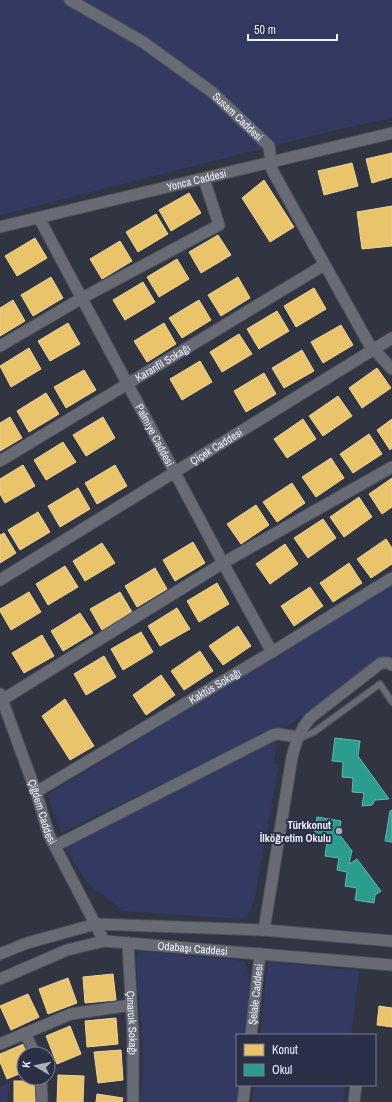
<svg xmlns="http://www.w3.org/2000/svg" width="392" height="1102" font-family="'Archivo Narrow',sans-serif">
<style>
.green{fill:#343961}
.homes{fill:#e9c46a;stroke:#ebd297}
.schools{fill:#2a9d8f;stroke:#65b6b1}
.lines{fill:none;stroke-linecap:round;stroke-linejoin:round}
.lane-casing{stroke:#4d505b;stroke-width:8}
.street-casing{stroke:#4d505b;stroke-width:13}
.lane{stroke:#686a74;stroke-width:5.5}
.street{stroke:#686a74;stroke-width:11}
.poi-dot{fill:#acb0bc;stroke:#2b2f47;stroke-width:1.5}
.labels{text-anchor:middle;dominant-baseline:central;stroke-width:4;stroke-linejoin:round;paint-order:stroke}
.street-label{font-size:11px;fill:#eff2ff;stroke:#2b2f47}
.poi-label{font-size:11px;font-weight:bold;fill:#eff2ff;stroke:#2b2f47;text-anchor:end}
</style>
<rect width="100%" height="100%" fill="#313441"/>
<g class="green">
<path d="M0,0H392V118L341,129L0,215Z"/>
<path d="M392,585V658L381,659L288,726L241,745L61,833L47,795Z"/>
<path d="M275,740L277,743L274,762L279,765L254,901L250,912L242,919L123,911L87,883L64,847L214,769Z"/>
<path d="M139,951L245,961L252,993L246,1035H237V1085H239L237,1102H140C147,1058 139,1004 136,960Z"/>
<path d="M268,961L359,971L351,1035H260Z"/>
<path d="M10,1081L7,1102H0V1087Z"/>
<path d="M254,1085H345L343,1102H252Z"/>
</g>
<g class="homes">
<path d="M392,153V177L372,183L366,159Z"/>
<path d="M352,163L358,186L324,195L318,171Z"/>
<path d="M264,180L294,227L270,242L242,198Z"/>
<path d="M189,193L201,213L171,231L159,210Z"/>
<path d="M392,206V246L362,249L357,212Z"/>
<path d="M156,214L168,234L138,252L126,232Z"/>
<path d="M218,235L231,255L201,273L189,252Z"/>
<path d="M35,238L47,258L17,276L5,256Z"/>
<path d="M120,241L132,261L102,279L90,259Z"/>
<path d="M177,259L189,279L159,297L147,277Z"/>
<path d="M51,277L63,298L33,316L21,295Z"/>
<path d="M238,277L250,298L221,316L208,295Z"/>
<path d="M143,282L155,302L125,320L113,300Z"/>
<path d="M314,288L326,309L296,327L284,306Z"/>
<path d="M13,300L25,321L0,336V308Z"/>
<path d="M199,300L211,320L182,338L169,318Z"/>
<path d="M277,311L289,331L259,349L247,329Z"/>
<path d="M68,323L80,344L50,361L38,341Z"/>
<path d="M164,323L176,344L147,362L134,341Z"/>
<path d="M341,325L353,345L323,363L311,342Z"/>
<path d="M239,334L252,354L222,372L210,352Z"/>
<path d="M29,348L41,369L11,387L0,366Z"/>
<path d="M302,350L314,371L284,388L272,368Z"/>
<path d="M200,361L212,382L182,400L170,379Z"/>
<path d="M377,368L391,388L362,408L349,388Z"/>
<path d="M84,370L96,390L66,408L54,387Z"/>
<path d="M264,373L276,394L246,412L234,391Z"/>
<path d="M46,393L59,414L29,432L17,411Z"/>
<path d="M338,396L352,416L323,436L309,416Z"/>
<path d="M10,417L22,438L0,451V423Z"/>
<path d="M103,417L115,438L86,456L73,435Z"/>
<path d="M303,419L316,439L287,458L274,439Z"/>
<path d="M392,419V448L390,450L377,430Z"/>
<path d="M369,434L382,454L353,473L340,454Z"/>
<path d="M63,442L76,462L46,480L34,460Z"/>
<path d="M331,458L344,478L316,497L302,477Z"/>
<path d="M23,465L35,486L5,503L0,494V479Z"/>
<path d="M115,465L127,486L97,504L85,483Z"/>
<path d="M392,478V507L382,514L369,494Z"/>
<path d="M292,483L305,503L277,522L263,502Z"/>
<path d="M78,488L90,509L60,527L48,506Z"/>
<path d="M359,497L372,517L344,537L330,517Z"/>
<path d="M256,505L269,525L241,544L227,524Z"/>
<path d="M38,512L50,532L20,550L8,530Z"/>
<path d="M323,519L336,538L308,558L294,538Z"/>
<path d="M4,533L16,553L0,563V535Z"/>
<path d="M386,539L392,548V564L371,578L357,559Z"/>
<path d="M193,542L205,563L175,581L163,560Z"/>
<path d="M102,543L115,563L85,581L73,561Z"/>
<path d="M285,544L298,564L270,584L256,564Z"/>
<path d="M349,563L362,583L333,602L320,583Z"/>
<path d="M65,566L78,587L48,605L36,584Z"/>
<path d="M155,568L167,589L137,607L125,586Z"/>
<path d="M217,583L229,604L199,622L187,601Z"/>
<path d="M310,587L323,606L294,626L281,606Z"/>
<path d="M29,592L41,612L11,630L0,611V609Z"/>
<path d="M120,592L132,612L102,630L90,609Z"/>
<path d="M177,608L190,629L160,646L148,626Z"/>
<path d="M80,613L93,633L63,651L51,631Z"/>
<path d="M238,626L251,646L223,665L209,646Z"/>
<path d="M141,632L153,652L123,670L111,649Z"/>
<path d="M42,635L54,656L24,673L12,653Z"/>
<path d="M200,651L213,671L184,690L171,671Z"/>
<path d="M104,656L116,677L86,695L74,674Z"/>
<path d="M161,675L175,695L146,715L133,695Z"/>
<path d="M65,699L94,746L70,760L42,716Z"/>
<path d="M113,974L116,1000L85,1003L83,977Z"/>
<path d="M68,978L77,1003L48,1014L39,989Z"/>
<path d="M28,994L39,1017L11,1030L0,1006Z"/>
<path d="M379,1006L392,1008V1027L377,1025Z"/>
<path d="M116,1018L118,1044L87,1047L85,1021Z"/>
<path d="M70,1026L81,1054L57,1064L46,1036Z"/>
<path d="M26,1043L30,1054H24V1072L7,1079L0,1062V1054Z"/>
<path d="M121,1050L123,1080L98,1083L94,1052Z"/>
<path d="M58,1075L84,1076L83,1102H57Z"/>
<rect x="14" y="1081" width="26" height="21"/>
<path d="M97,1094L123,1098L122,1102H96Z"/>
</g>
<g class="schools">
<path d="M335,738L360,741L358,756L389,799L375,800L372,805L362,806L364,793L352,792L353,778L342,777L343,762L332,761Z"/>
<path d="M392,810V842L385,841L390,811Z"/>
<path d="M317,817L341,821L339,834L352,851L349,864L357,859L381,891L375,895L374,903L355,900L357,888L345,886L347,872L337,870L339,858L325,856L327,842L313,840Z"/>
</g>
<g class="lines">
<defs>
<path id="lane" d="M298,737H303L314,732L380,684L392,702"/>
<g id="street">
<path id="s1" d="M70,0L143,42L212,92L269,146L272,170L369,344L392,369"/>
<path id="s2" d="M39,218L223,563L272,652"/>
<path id="s3" d="M0,227L392,133"/>
<path d="M0,346L82,298L219,225L204,179"/>
<path id="s4" d="M0,461L324,265"/>
<path id="s5" d="M0,580L392,338"/>
<path id="s6" d="M0,694L36,792L49,835L104,941"/>
<path d="M2,700L223,563L392,467"/>
<path id="s7" d="M36,792L272,652L392,578"/>
<path d="M55,846L273,735L278,734L298,737"/>
<path d="M264,930L292,757C296,742 300,730 310,718L381,663H388L392,665"/>
<path id="s8" d="M128,943L133,1036V1102"/>
<path d="M0,954L27,943L96,924L264,930L392,941"/>
<path id="s9" d="M0,979L67,950L104,941L392,965"/>
<path d="M25,1033L35,1054"/>
<path id="s10" d="M251,1035L260,954"/>
<path d="M0,1044L71,1014L131,1005"/>
<path d="M41,1078L42,1102"/>
<path d="M243,1102L245,1085"/>
<path d="M354,1102L356,1085"/>
</g>
</defs>
<use href="#lane" class="lane-casing"/>
<use href="#street" class="street-casing"/>
<use href="#lane" class="lane"/>
<use href="#street" class="street"/>
</g>
<circle class="poi-dot" cx="339" cy="831" r="4"/>
<g class="labels">
<g class="street-label">
<text stroke="none"><textPath href="#s1" startOffset="205">Susam Caddesi</textPath></text>
<text stroke="none"><textPath href="#s3" startOffset="202">Yonca Caddesi</textPath></text>
<text stroke="none"><textPath href="#s4" startOffset="190">Karanfil Sokağı</textPath></text>
<text stroke="none"><textPath href="#s2" startOffset="246">Palmiye Caddesi</textPath></text>
<text stroke="none"><textPath href="#s5" startOffset="254">Çiçek Caddesi</textPath></text>
<text stroke="none"><textPath href="#s7" startOffset="208">Kaktüs Sokağı</textPath></text>
<text stroke="none"><textPath href="#s6" startOffset="125">Çiğdem Caddesi</textPath></text>
<text stroke="none"><textPath href="#s9" startOffset="200">Odabaşı Caddesi</textPath></text>
<text stroke="none"><textPath href="#s10" startOffset="41">Şelale Caddesi</textPath></text>
<text stroke="none"><textPath href="#s8" startOffset="80">Çınarcık Sokağı</textPath></text>
</g>
<g class="poi-label">
<text x="331" y="825">Türkkonut<tspan x="331" dy="13">İlköğretim Okulu</tspan></text>
</g>
</g>
<rect x="236" y="1034" width="140" height="52" fill="#2b2f47" stroke="#797d91"/>
<rect x="244" y="1044" width="20" height="12" fill="#e9c46a" stroke="#797d91"/>
<text x="272" y="1054" font-size="12" fill="#eff2ff">Konut</text>
<rect x="244" y="1064" width="20" height="12" fill="#2a9d8f" stroke="#797d91"/>
<text x="272" y="1074" font-size="12" fill="#eff2ff">Okul</text>
<g transform="translate(36 1066) rotate(279)"><circle r="19" fill="#2b2f47" stroke="#797d91"/>
<path d="M0-3L7 15L0 10L-7 15Z" fill="#acb0bc"/>
<text y="-6" font-size="11" font-weight="bold" text-anchor="middle" fill="#eff2ff">K</text>
</g>
<path d="M248 34v6h89v-6" fill="none" stroke="#eff2ff" stroke-width="2"/>
<text x="254" y="34" font-size="12" fill="#eff2ff" stroke="#2b2f47" stroke-width="3" paint-order="stroke">50 m</text>
</svg>
